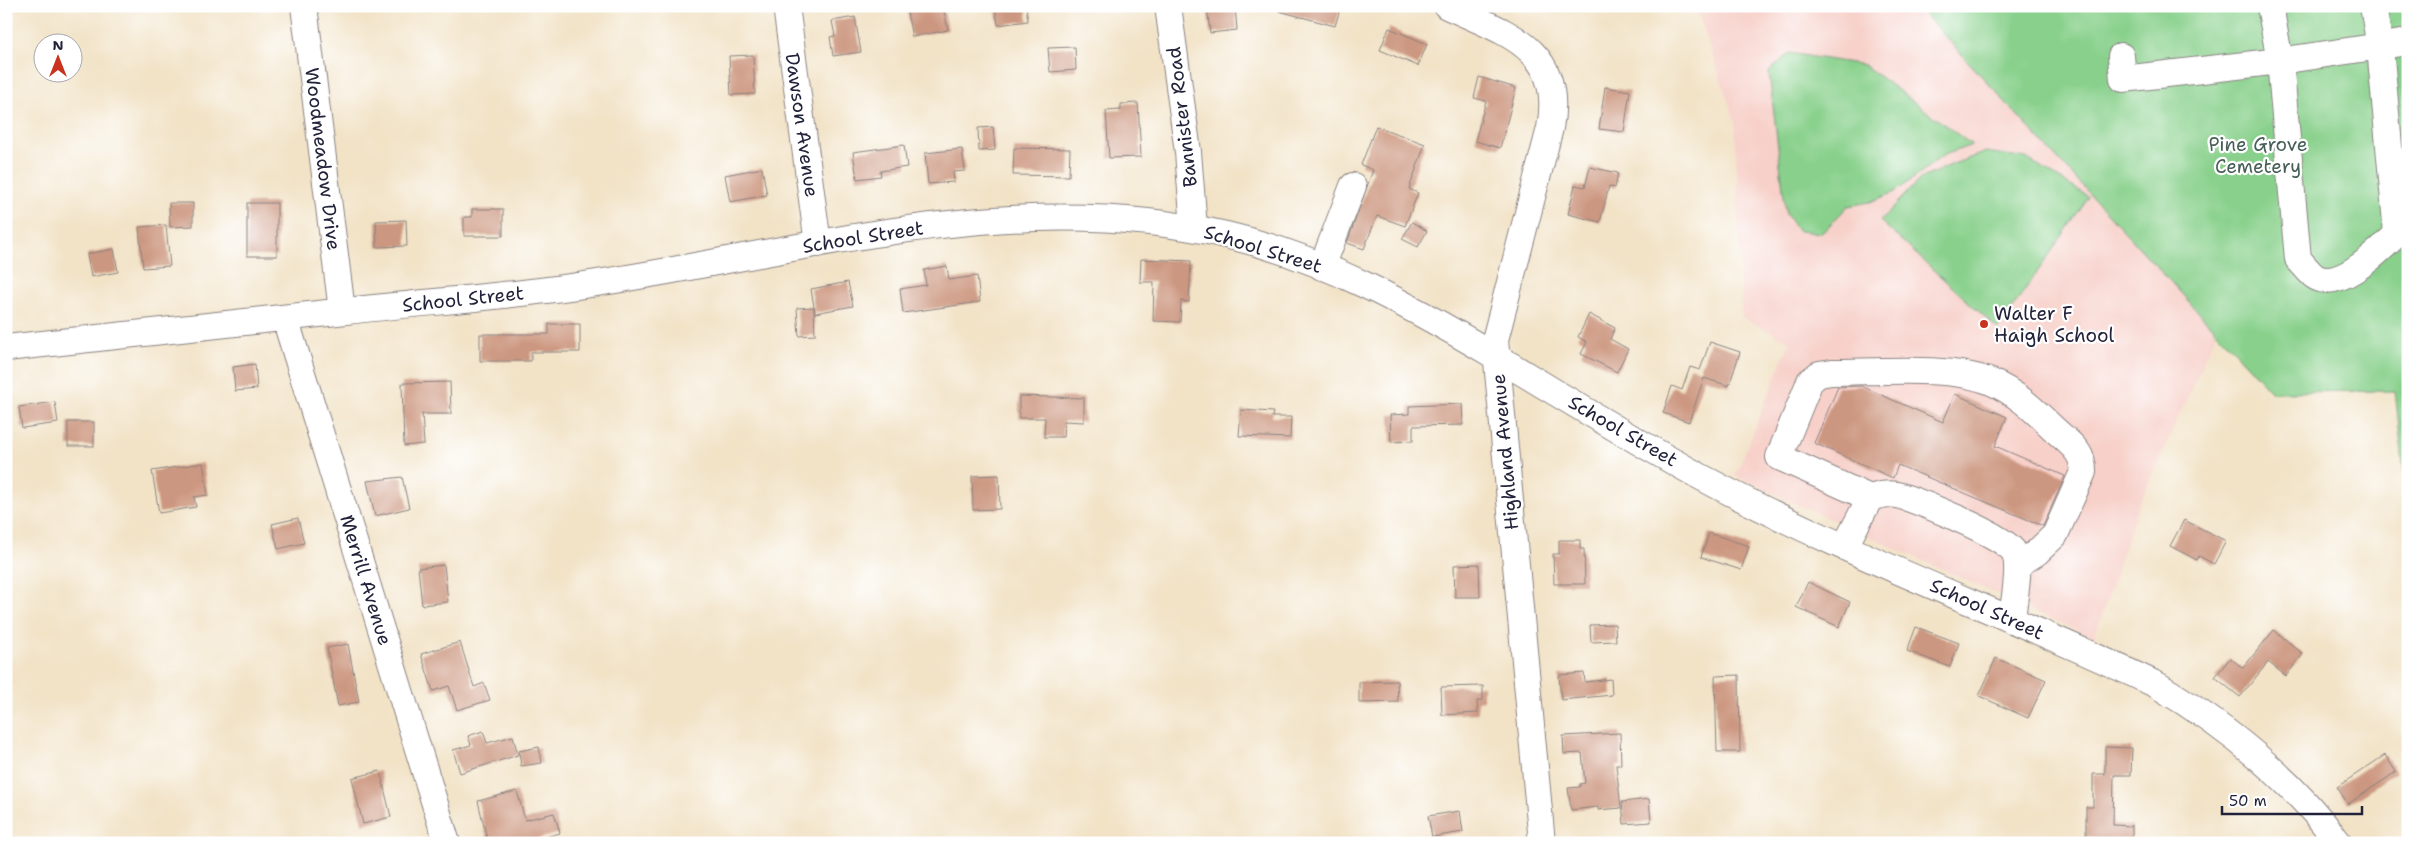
<svg xmlns="http://www.w3.org/2000/svg" width="2414" height="849" font-family="'Shantell Sans',sans-serif">
<style>
.built{fill:#f7d0c9}
.green{fill:#88d08b;stroke:#557963}
.building{fill:#cc9780}
.lines{fill:none;stroke-linecap:round;stroke-linejoin:round}
.minor-casing{stroke:#8a8281;stroke-width:28}
.minor{stroke:#fff;stroke-width:26}
.poi-dot{fill:#c8321e;stroke:#fff;stroke-width:2}
.labels{text-anchor:middle;dominant-baseline:central;stroke-width:4.5;stroke-linejoin:round;paint-order:stroke}
.street-label{font-size:19px;fill:#22223b;stroke:#fff}
.park-label{font-size:19px;fill:#465f57;stroke:#fff}
.poi-label{font-size:19px;fill:#22223b;stroke:#fff;text-anchor:start}
</style>
<rect width="100%" height="100%" fill="#fff"/>
<filter id="ink" filterUnits="userSpaceOnUse"><feTurbulence type="fractalNoise" baseFrequency=".02" numOctaves="2"/><feDisplacementMap in="SourceGraphic" scale="10" xChannelSelector="R" yChannelSelector="G"/><feConvolveMatrix kernelMatrix="1 2 1 2 8 2 1 2 1" color-interpolation-filters="sRGB"/></filter>
<filter id="wash" filterUnits="userSpaceOnUse"><feTurbulence type="fractalNoise" baseFrequency=".0096" numOctaves="4" result="noise"/><feDisplacementMap in="SourceGraphic" scale="20" xChannelSelector="R" yChannelSelector="G"/><feGaussianBlur stdDeviation="1.12" result="paint"/><feColorMatrix in="noise" values="0 0 0 0 0 0 0 0 0 0 0 0 0 0 0 0 0 1.4 0 .05"/><feComposite in="paint" operator="in"/></filter>
<g filter="url(#wash)">
<rect width="100%" height="100%" fill="#f2e3c7"/>
<path class="built" d="M1696,6H1917L2217,332L2138,506L2094,638L1735,476L1790,342L1742,317L1735,122Z"/>
<g class="green">
<path d="M1917,6H2408V480L2405,481L2395,391L2272,392Z"/>
<path d="M1789,53L1864,65L1972,145L1944,155L1895,192L1870,202L1848,206L1822,233L1798,231L1786,214L1769,72Z"/>
<path d="M1986,152L2026,158L2089,197L1998,329L1880,221L1920,179L1953,164Z"/>
</g>
<g id="blocks">
<g class="building">
<path d="M936,6H943L948,30L912,37L907,12Z"/>
<path d="M995,6H1026L1028,21L998,25Z"/>
<path d="M1207,6H1235L1237,30L1210,33Z"/>
<path d="M1279,6H1341L1335,26L1279,11Z"/>
<path d="M855,17L861,52L833,56L830,37L835,36L832,21Z"/>
<path d="M1389,28L1427,44L1418,66L1380,50Z"/>
<path d="M1075,47L1076,70L1050,72L1048,48Z"/>
<path d="M753,55L755,94L731,95L729,56Z"/>
<path d="M1479,77L1516,88L1500,148L1475,141L1486,101L1474,98Z"/>
<path d="M1605,87L1630,91L1624,132L1599,129Z"/>
<path d="M1138,103L1141,157L1109,158L1106,111L1121,110V104Z"/>
<path d="M1376,126L1425,144L1409,189L1418,193L1405,226L1377,216L1364,249L1347,243L1373,170L1361,165Z"/>
<path d="M993,127L995,150L979,151L978,128Z"/>
<path d="M904,145L907,167L880,171L881,176L857,179L853,152Z"/>
<path d="M1014,148L1070,149L1069,176L1013,175Z"/>
<path d="M962,149L965,171L953,172L954,182L928,184L925,153Z"/>
<path d="M1590,167L1618,173L1615,188L1609,186L1600,222L1568,214L1575,185L1585,187Z"/>
<path d="M762,168L767,195L730,202L725,175Z"/>
<path d="M169,203H193V226L170,227Z"/>
<rect x="247" y="203" width="30" height="53"/>
<path d="M472,209H503V236H464V217H472Z"/>
<path d="M406,220L407,246L377,247L376,221Z"/>
<path d="M1412,222L1427,231L1418,247L1402,239Z"/>
<path d="M166,225L170,266L143,268L139,227Z"/>
<path d="M114,249L118,272L91,277L87,254Z"/>
<path d="M1141,259L1191,261L1189,302L1181,301L1180,322L1153,321L1154,282H1140Z"/>
<path d="M947,266L949,280L977,276L980,302L903,313L900,289L926,285L924,270Z"/>
<path d="M848,282L853,306L815,313L811,289Z"/>
<path d="M814,307L815,335L799,336L797,308Z"/>
<path d="M1589,314L1615,328L1610,339L1628,349L1617,372L1581,354L1587,342L1578,337Z"/>
<path d="M549,324H580V352H531V361H480V334H549Z"/>
<path d="M1710,342L1740,352L1729,386L1704,378L1689,422L1663,413L1672,386L1682,390L1690,367L1700,370Z"/>
<path d="M255,364L257,389L235,391L233,367Z"/>
<path d="M450,382L451,414H422L424,444L404,446L402,383Z"/>
<path d="M1861,386L1943,422L1955,394L2007,417L1995,446L2065,476L2043,526L1898,465L1893,478L1814,443L1838,387Z"/>
<path d="M1019,396L1084,398V422L1064,421L1063,437H1044L1045,418H1019Z"/>
<path d="M55,402L58,423L22,428L19,407Z"/>
<path d="M1462,404L1463,425L1413,426V441L1391,442L1390,415L1409,414V406Z"/>
<path d="M1241,410L1273,412L1272,417H1291L1290,438L1239,436Z"/>
<rect x="68" y="422" width="26" height="24"/>
<path d="M203,463L208,495L194,497L196,507L159,513L152,471Z"/>
<path d="M999,475L1000,509L973,510L972,476Z"/>
<path d="M402,477L409,508L375,516L367,481Z"/>
<path d="M298,518L304,543L278,549L272,524Z"/>
<path d="M2184,520L2226,541L2214,564L2199,556L2197,560L2170,546Z"/>
<path d="M1709,533L1749,546L1741,570L1701,557Z"/>
<path d="M1559,540H1580V549H1584L1585,584H1554L1553,554H1559Z"/>
<path d="M1479,564L1480,597H1455L1454,565Z"/>
<path d="M444,565L448,602L422,605L418,568Z"/>
<path d="M1808,582L1850,602L1839,627L1796,607Z"/>
<path d="M1615,624L1616,641L1591,642L1590,625Z"/>
<path d="M1916,627L1959,643L1950,667L1907,651Z"/>
<path d="M2274,630L2303,654L2286,676L2268,662L2240,697L2215,677L2230,658L2243,668Z"/>
<path d="M460,642L474,687L484,683L490,700L457,710L449,686L433,691L421,654Z"/>
<path d="M348,644L359,702L338,706L327,648Z"/>
<path d="M1996,658L2046,680L2028,718L1979,696Z"/>
<path d="M1584,673L1585,682L1611,679L1612,695L1561,700L1559,675Z"/>
<path d="M1739,675L1740,752H1717L1715,676Z"/>
<path d="M1397,681L1398,702L1359,703V682Z"/>
<path d="M1483,686V700L1477,701L1478,713L1442,715L1441,687Z"/>
<path d="M483,731L487,743L513,736L518,755L460,773L453,750L471,745L468,736Z"/>
<path d="M1620,733L1621,765H1616L1621,808L1598,810V807L1571,810L1568,788L1580,787V784L1585,783L1582,753L1564,754L1563,736Z"/>
<path d="M539,747L542,763L521,766L519,751Z"/>
<path d="M2105,747L2132,748L2131,775H2114L2113,825L2132,826V843H2097V838H2086V807H2093V774H2105Z"/>
<path d="M2385,755L2396,772L2348,804L2337,787Z"/>
<path d="M380,771L391,817L363,824L352,778Z"/>
<path d="M517,791L525,820L554,813L560,833L524,843H488L478,801Z"/>
<path d="M1649,799L1651,822L1624,824L1622,802Z"/>
<path d="M1460,811L1463,832L1432,837L1428,816Z"/>
</g>
</g>
</g>
<g filter="url(#ink)">
<use href="#blocks" fill-opacity="0" stroke="#8a8281" stroke-width="1"/>
<g class="lines">
<defs>
<g id="minor">
<path d="M304,6L342,311"/>
<path d="M786,6L818,244"/>
<path d="M1168,6L1188,152L1194,228"/>
<path d="M1447,6C1506,33 1565,48 1550,128L1495,340L1542,843"/>
<path d="M2270,6L2280,61L2298,259C2303,264 2308,271 2314,276C2338,293 2381,249 2397,234L2380,47L2373,6"/>
<path d="M2121,56L2123,79L2280,61L2408,42"/>
<path d="M1322,267L1353,186"/>
<path d="M285,318L447,843"/>
<path d="M6,348C120,336 233,323 346,311C425,302 505,297 584,285C795,254 1012,185 1226,235C1322,257 1411,306 1495,356C1563,397 1631,439 1701,477C1848,556 2006,613 2157,685C2227,727 2290,777 2339,843"/>
<path d="M1870,498L1779,457L1810,381L1819,374L1832,372C1875,372 1953,365 1991,382C2016,392 2036,412 2055,430C2069,443 2084,452 2083,472L2055,535L2036,553L2017,565"/>
<path d="M1845,546L1870,498C1880,495 1887,493 1897,495C1916,500 2006,536 2014,552C2022,566 2013,603 2012,620"/>
</g>
</defs>
<use href="#minor" class="minor-casing"/>
<use href="#minor" class="minor"/>
</g>
</g>
<circle class="poi-dot" cx="1984" cy="324" r="5"/>
<g class="labels">
<g class="street-label">
<text transform="translate(1182 117) rotate(-97)">Bannister Road</text>
<text transform="translate(802 125) rotate(82)">Dawson Avenue</text>
<text transform="translate(323 159) rotate(83)">Woodmeadow Drive</text>
<text transform="translate(863 237) rotate(-9)">School Street</text>
<text transform="translate(1263 249) rotate(17)">School Street</text>
<text transform="translate(463 299) rotate(-6)">School Street</text>
<text transform="translate(1623 431) rotate(30)">School Street</text>
<text transform="translate(1505 452) rotate(-95)">Highland Avenue</text>
<text transform="translate(366 580) rotate(73)">Merrill Avenue</text>
<text transform="translate(1987 609) rotate(24)">School Street</text>
</g>
<g class="park-label">
<text x="2258" y="144">Pine Grove<tspan x="2258" dy="22">Cemetery</tspan></text>
</g>
<g class="poi-label">
<text x="1994" y="313">Walter F<tspan x="1994" dy="22">Haigh School</tspan></text>
</g>
</g>
<rect width="2414" height="849" fill="none" stroke="#fff" stroke-width="25"/>
<g transform="translate(58 58)"><circle r="24" fill="#ffffff" stroke="#a7a7b1"/>
<path d="M0-4L9 19L0 12L-9 19Z" fill="#c8321e"/>
<text y="-8" font-size="14" font-weight="bold" text-anchor="middle" fill="#22223b">N</text>
</g>
<path d="M2222 806v8h140v-8" fill="none" stroke="#22223b" stroke-width="2.5"/>
<text x="2229" y="806" font-size="15" fill="#22223b" stroke="#ffffff" stroke-width="4" paint-order="stroke">50 m</text>
</svg>
